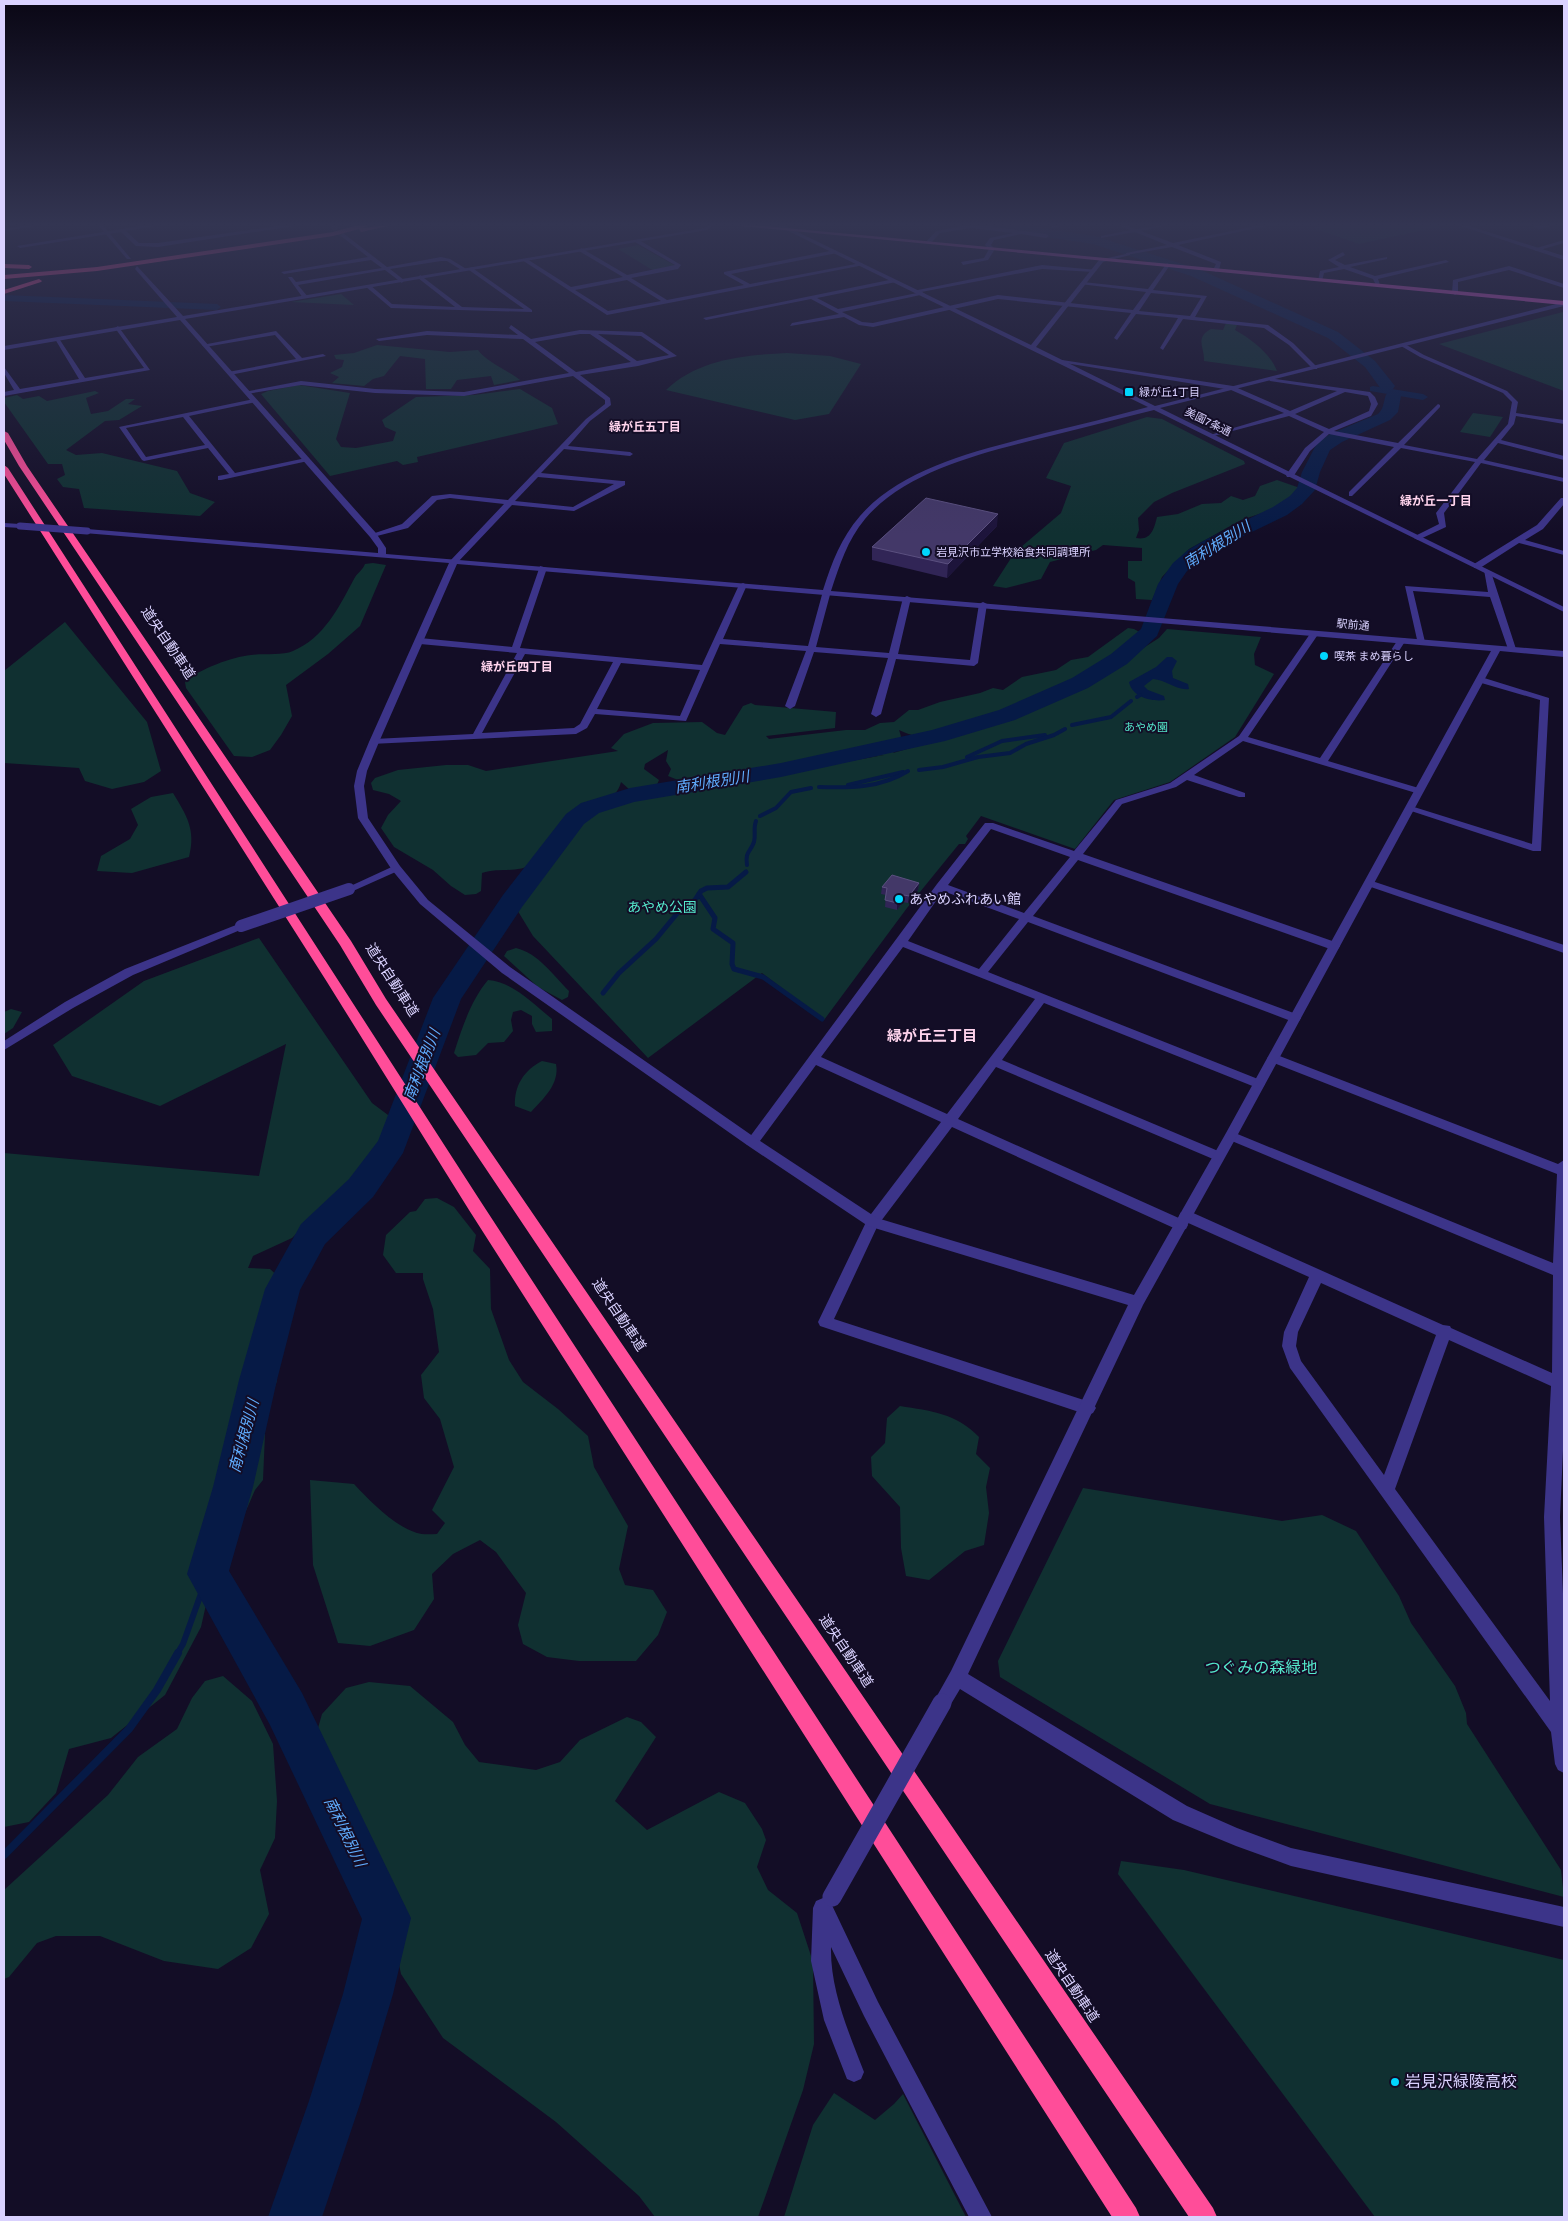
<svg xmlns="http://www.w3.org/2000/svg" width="1568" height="2221" font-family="Signika,'Noto Sans JP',sans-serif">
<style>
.green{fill:#103031;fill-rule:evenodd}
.water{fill:#061a46}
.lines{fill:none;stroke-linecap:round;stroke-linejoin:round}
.stream-far3{stroke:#061a46;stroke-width:4}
.stream-far2{stroke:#061a46;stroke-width:5}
.stream-far1{stroke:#061a46;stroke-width:6}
.stream{stroke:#061a46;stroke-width:8}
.canal{fill:#061a46;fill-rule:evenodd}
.river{fill:#061a46;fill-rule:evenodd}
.minor-tunnel{stroke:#312b47;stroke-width:5.5;stroke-dasharray:5.5 2.5;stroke-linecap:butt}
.minor{fill:#3c3489;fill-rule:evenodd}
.tertiary{fill:#3c3489;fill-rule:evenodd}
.trunk{fill:#e453cc;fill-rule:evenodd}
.motorway{fill:#ff4d99;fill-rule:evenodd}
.minor-bridge{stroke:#3c3489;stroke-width:12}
.tertiary-bridge-far1{stroke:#3c3489;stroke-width:7}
.tertiary-bridge{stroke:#3c3489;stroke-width:19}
.wall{fill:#312556}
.shaded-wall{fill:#1d143b}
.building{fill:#433868;stroke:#5b5080}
.poi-dot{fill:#00d6fd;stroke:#130d26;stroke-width:2}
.labels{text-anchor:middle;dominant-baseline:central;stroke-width:4;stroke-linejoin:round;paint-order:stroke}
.far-poi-label{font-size:11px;fill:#dad2ff;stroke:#130d26;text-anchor:start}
.far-street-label{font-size:11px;fill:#dad2ff;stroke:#130d26}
.far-park-label{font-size:11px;fill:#55e9cc;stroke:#130d26}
.far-neighbourhood-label{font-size:12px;font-weight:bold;fill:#ffd4ed;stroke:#130d26}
.street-label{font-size:14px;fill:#dad2ff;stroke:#130d26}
.poi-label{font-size:14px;fill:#dad2ff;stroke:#130d26;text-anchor:start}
.park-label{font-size:14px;fill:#55e9cc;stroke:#130d26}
.water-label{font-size:15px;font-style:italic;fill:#60adff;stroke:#130d26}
.neighbourhood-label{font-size:15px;font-weight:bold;fill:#ffd4ed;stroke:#130d26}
.near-park-label{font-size:16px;fill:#55e9cc;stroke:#130d26}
.near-poi-label{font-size:16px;fill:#dad2ff;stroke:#130d26;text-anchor:start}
</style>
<rect width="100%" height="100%" fill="#130d26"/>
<g class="green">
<path d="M1328,224H1445L1447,225L1359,244L1313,228Z"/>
<path d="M638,245L674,265V267L654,271L618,249Z"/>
<path d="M341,294L354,305L291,302Z"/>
<path d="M1564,312V391L1439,344L1563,312Z"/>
<path d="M1226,323L1237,325L1235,330C1251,339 1270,353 1277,371L1204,361C1205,348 1194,338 1211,329L1223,330Z"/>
<path d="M377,345L450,352L478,350C485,361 509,371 520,380L494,385L491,376L457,380L451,389H426L425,359L400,356L384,376L373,379L364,386L332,383L339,377L330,373L342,367L344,360L336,359L334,355L354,353Z"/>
<path d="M787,353L830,356L861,364L829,414L795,420L666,390C698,359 744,355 787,353Z"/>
<path d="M299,385L350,393L336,439L341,447L356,448L393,441L396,432L385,427L382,420L416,397L474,395L520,389L552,408L558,424L417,457L418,462L403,465L397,461L330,476L261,394L268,391Z"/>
<path d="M95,391L99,393L86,398L91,414L108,411L126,399H135L128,404L142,406L119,420L105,421L66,450L76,455L102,453L177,471L190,493L215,502L200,516L84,508L79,489L63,487L57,479L65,475L62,464H48L4,402V398L17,395L23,399L39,396L47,401Z"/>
<path d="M1473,413L1503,417L1490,437L1460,432Z"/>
<path d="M1147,417L1162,419L1244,461L1245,464L1172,493L1154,502L1138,518L1139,530L1136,538C1151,541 1154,529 1157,517L1178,514L1202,504L1221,503L1231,496L1243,500L1255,496L1260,486L1277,480L1300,488L1277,508L1241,520L1189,549L1162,577L1152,600L1136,599L1135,582L1128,578V561H1142V548L1103,545L1096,550L1050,562L1041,579L1006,588L993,586L1015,552L1061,513L1071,486L1046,478L1064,443Z"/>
<path d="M373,563L386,565L360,626L328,654L286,685L292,716L281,735L270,750L252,757L234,756L186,688L185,682C199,669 232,657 251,655C264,653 282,656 293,651C324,638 339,607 354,579C357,573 362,571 365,564Z"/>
<path d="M65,622L147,722L161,771L144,782L112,789L85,781L79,768L4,763V671Z"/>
<path d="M1128,628L1134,629L1143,634L1128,655L1074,692L1159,638L1167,629L1261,637L1254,654L1255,665L1274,674L1235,737L1170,782L1114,800L1075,849L981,816L966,836L968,839L965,844H959L907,908L824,1020L762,973L648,1058L533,936L516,908L581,823L597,810L624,800L669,789L747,780L884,755L836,762L803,759L731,776L678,780L668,776L671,769L666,761L668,750L645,764L644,769L659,780L656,787L630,790L621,782C616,801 605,795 591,801C583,805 571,812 565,818C555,828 545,855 534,863C518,874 499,867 482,873L481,891L476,894L465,895L451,886L433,870L394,847L381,828L388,815L401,801L389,794L373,790L371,783L375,778L398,770L446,765H468L486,771L618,751L611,748L624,734L653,723L702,722L717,733L725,735L743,706L751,703L755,705L836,712L835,728L766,736L769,739L846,730H865L880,723L894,722L909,710H918L940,702L980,693L993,688L1003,690L1022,677L1056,670L1071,660L1088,657ZM899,730C933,745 938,736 970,731L893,753C902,745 903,741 899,730Z"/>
<path d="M173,793C187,816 196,830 189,857L132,873L97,871L101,856L130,839L138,825L131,809L151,797Z"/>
<path d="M259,938L372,1103L392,1118V1129L387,1147L348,1195L328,1203L292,1238L253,1256L248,1268L270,1269L281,1279L286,1306L261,1332L275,1350L277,1381L266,1411L263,1480L255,1490L235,1536L214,1569L201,1627L165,1695L111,1738L69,1749L56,1793L29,1822L4,1827V1153L259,1176L286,1044L160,1106L72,1076L53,1045L144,981Z"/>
<path d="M516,948C538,953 553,975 569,991L568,997L562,1000L538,987L504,956L507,951Z"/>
<path d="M488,980C513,982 533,1004 552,1019V1031L536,1032L532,1024V1016L521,1010L513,1012L511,1020L513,1031L504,1042L488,1043L476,1055L458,1057L454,1053C462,1028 471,1000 488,980Z"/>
<path d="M11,1009L22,1012L13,1028L4,1034V1012Z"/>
<path d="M542,1061L556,1064C560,1084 543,1099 531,1112L515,1106C514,1086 524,1070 542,1061Z"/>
<path d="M437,1198L454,1207L476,1235L473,1251L490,1269L491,1309L509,1360L523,1382L558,1409L588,1436L594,1467L628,1526L619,1569L625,1585L653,1590L667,1612L658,1635L636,1661H579L547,1657L523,1644L518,1625L526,1593L496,1552L480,1540L453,1554L432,1574L434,1599L414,1630L370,1646L338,1643L313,1565L310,1480L354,1484C371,1502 394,1526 417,1533C423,1535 431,1534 437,1534L445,1523L432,1510L454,1467L440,1419L424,1398L421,1375L439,1352L433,1309L423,1279V1273H396L383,1255L386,1235L410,1212L416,1211L425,1199Z"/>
<path d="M900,1406C931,1411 956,1413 979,1437L976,1454L990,1468L986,1487L989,1513L984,1545L965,1551L929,1580L906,1576L901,1548L900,1507L872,1476L871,1457L885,1443L887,1418Z"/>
<path d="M1083,1488L1282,1521L1322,1515L1356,1531L1399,1596L1411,1623L1455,1686L1466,1713L1467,1724L1561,1870L1564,1897L1210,1804L1000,1677L998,1661Z"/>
<path d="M223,1676L252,1701L273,1744L277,1801L275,1838L260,1870L269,1914L251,1948L218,1969L164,1961L100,1936H56L37,1943L9,1977L4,1979V1890L108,1795L138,1757L177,1729L192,1698L205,1681Z"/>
<path d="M369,1682L410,1686L453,1722L465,1745L479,1762L536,1770L560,1762L580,1740L627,1717L641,1722L656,1737L615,1801L647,1830L719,1792L745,1803L762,1829L766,1840L757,1867L768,1890L797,1913L813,1962L814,2044L803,2090L758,2217H655L639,2196L556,2122L443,2038L401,1974L380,1873L318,1728L322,1714L346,1688Z"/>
<path d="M1121,1861L1184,1870L1564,1960V2217H1375L1118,1874Z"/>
<path d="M834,2093L875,2120L894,2104L903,2094L966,2217H784L813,2125Z"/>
</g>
<path class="water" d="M1167,657H1172L1177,661L1172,671L1173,678L1188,684L1189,689C1177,691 1167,680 1153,679L1144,686L1148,690L1164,696L1165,700C1151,702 1132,697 1129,682L1156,667Z"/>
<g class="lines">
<g class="stream-far3">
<path d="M1137,697L1140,695"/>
<path d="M1072,725L1111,717L1131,701"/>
<path d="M967,757L1002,741L1045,735"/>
<path d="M919,770L943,767L978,757L1010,753L1026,744L1054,735L1065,729"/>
<path d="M848,785L903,772"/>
<path d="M819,787C850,788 881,788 908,771"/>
<path d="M760,816L776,808L791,792L811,788"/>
<path d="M747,865C745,851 750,853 754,842C756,835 753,829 756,821"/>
</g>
<g class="stream-far2">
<path d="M699,894L715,918L713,929L733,943L732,964L734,969L763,977L822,1019"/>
<path d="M603,993L619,973L656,939L680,910L695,900L701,891L707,888L728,887L746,872"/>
</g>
<path class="stream-far1" d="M177,1654L183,1644L208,1574"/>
<path class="stream" d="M4,1855L129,1729L157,1690L178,1653"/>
<g class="canal">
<path d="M4,295L217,304L221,307L217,310L4,301Z"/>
<path d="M1373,386L1423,394L1428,397L1423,400L1370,391V387Z"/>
</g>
<g class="river">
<path d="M980,224H1014L1095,236L1201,270L1338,332L1375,361L1395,386L1393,389H1381L1365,367L1328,338L1191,276L1093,244L986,228Z"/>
<path d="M1393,391L1399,393L1401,396L1398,412L1390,420L1342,442L1330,450L1320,472L1315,490L1302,504L1287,515L1221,547L1202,558L1187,571L1178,584L1157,636L1127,664L1088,688L1015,720L945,741L781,777L634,802L599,813L584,824L522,907L461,999L403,1153L373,1197L325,1244L300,1290L277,1380L253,1487L229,1571L302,1693L411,1918L393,1994L361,2101L322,2217H268L309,2101L343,1994L362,1919L270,1725L187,1574L213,1487L239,1380L265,1289L301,1224L349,1179L378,1141L433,998L503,895L566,814L581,803L630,788L781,763L932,730L999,710L1072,678L1111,654L1141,629L1158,584L1173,563L1188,550L1207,539L1273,507L1290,496L1297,488L1302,472L1317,443L1330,434L1378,414C1385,408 1383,399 1387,393Z"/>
</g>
<path class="minor-tunnel" d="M333,226L343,235"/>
<g class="minor">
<path d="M33,224H47L4,231V229Z"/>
<path d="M152,224H166L126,231L139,243H158L292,224H307L158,247L136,246L121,232L20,248L17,246Z"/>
<path d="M328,224H334L335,226L333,227Z"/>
<path d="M973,224L1046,234L1049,236L1046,238L1021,234L994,240L991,245L995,249L988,260L963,265L961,262L984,258L989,249L985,245L990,238L1013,233L971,228L940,233L930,244L925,243L936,231Z"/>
<path d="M1058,224H1070L1052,228L1050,227Z"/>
<path d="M1116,224H1123L1136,229L1173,224L1141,231L1173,243L1265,224H1276L1178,245L1221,262L1219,270L1216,272L1213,270L1216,264L1172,247L1126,255V253L1167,245L1135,232L1101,238V236L1130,230Z"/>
<path d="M1527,224L1540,226L1557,224L1540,229Z"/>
<path d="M343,233L387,267L441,257L450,259L468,270L463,271L447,261H441L390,269L404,280L402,283L385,270L298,285L308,297L303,298L288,277H292L296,282L382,268L371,260L284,274L281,272L368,257L341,236Z"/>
<path d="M635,240H639L681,265L678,269L631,278L667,300L744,285L724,274V272L835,250L837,253L731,274L750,284L861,263L864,265L607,315L522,260L527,259L571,287L623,277L579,251L581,248L627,275L675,265L635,242ZM627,280L661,301L608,311L575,290Z"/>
<path d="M1564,240V243L1536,251L1533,249Z"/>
<path d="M1343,252L1345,255L1335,260L1345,265L1387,257V259L1350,267L1375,276L1446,260L1449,262L1378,279L1380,285L1377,287L1373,279L1344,269L1324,273L1322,281H1318L1320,271L1339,267L1328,260Z"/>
<path d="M1167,263L1170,265L1153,290L1207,296L1195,317L1268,325L1293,343L1317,367V369H1313L1289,345L1264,328L1183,319L1163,350L1160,348L1178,318L1136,314L1117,340L1114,338L1131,313L998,299L873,327L859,325L844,317L790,326L792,323L839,314L811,299L706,320L703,318L894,279L896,282L817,298L838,309L922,292L925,294L842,312L862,322L873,323L998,295L1133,310L1146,292L1080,284L1083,282L1148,289ZM1151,293L1201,298L1190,316L1139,311Z"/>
<path d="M1042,265L1097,270L1094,272L1042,269L916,293L913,291Z"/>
<path d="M1509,266L1564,284V288L1509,270L1458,282V293L1455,295L1452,293L1453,280Z"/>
<path d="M471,267L532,310V312L391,308L365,286L370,285L392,304L455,307L418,278L420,275L462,307L524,309L469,270Z"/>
<path d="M511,325L531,339L580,330L642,332L677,356L638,366L580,375L610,398L611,405L590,421L568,446L630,452L633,454L630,456L564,449L541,473L622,481H625V485L574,511L512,505L457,563L450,561L504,504L450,498L437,500L408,528L373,537L369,535L402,524L432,496L450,494L508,500L586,419L605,404V400L573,376L464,396L375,393L301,385L247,394L244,392L301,381L375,389L464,392L569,373L523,339L427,335L379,341L376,339L427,331L518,335L509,328ZM580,334H590L631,362L576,372L535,342ZM598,334L641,336L669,355L637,361ZM538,477L614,484L573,507L515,501Z"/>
<path d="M118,326L150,370L4,396V392L14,390L4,373V367L20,389L79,379L55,339L58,337L85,378L144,368L115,328Z"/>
<path d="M276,331L302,358L323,354L326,356L230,375L228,372L296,359L275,335L205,347L202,345Z"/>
<path d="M1403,343L1424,355L1507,391L1518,402L1516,413L1564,420V424L1516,416L1514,424L1501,440L1564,456V460L1498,443L1484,460L1564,478V482L1481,463L1444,513L1446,527L1418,540L1414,538L1415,536L1439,524L1436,513L1475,462L1401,448L1352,496H1349V492L1394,447L1329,434L1310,451L1293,477H1287L1286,475L1305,448L1324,432L1289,416L1210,437V435L1284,413L1231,390L1059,362L1062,360L1233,386L1290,411L1337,391L1270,381L1268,378L1370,392L1375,397L1378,404L1371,416L1334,431L1398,443L1438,404L1440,405V407L1404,445L1477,459L1508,424L1512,402L1503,393L1420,357L1401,346ZM1345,392L1368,396L1371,404L1369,411L1329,429L1295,414Z"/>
<path d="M254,399L256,402L189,416L235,473L306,458L308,459V461L221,480H218V476L229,474L208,448L144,461L142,460L119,427ZM183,417L205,445L146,457L126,428Z"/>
<path d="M1561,498H1564V504L1543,529L1525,540L1564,551V555L1519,543L1480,568H1474V564L1537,525Z"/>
<path d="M540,566L547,568L520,648L702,665L739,585L743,583L747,585L723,639L808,646L823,591L827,589L831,591L816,647L889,653L903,598L907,596L911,598L898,654L970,660L979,604L983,602L987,604L978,663L974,666L896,659L881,714L876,717L871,714L888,658L814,652L795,706L790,709L785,706L806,651L720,644L686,721L595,714L587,728L576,734L371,744L369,742L374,739L473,734L517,653L420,644L416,641L420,638L512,647ZM525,654L613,662L580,724L574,728L482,733ZM621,663L700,670L680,716L597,709Z"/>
<path d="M1484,570L1491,572L1516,649L1515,651L1508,649L1490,597L1413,591L1425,642L1418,644L1405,586L1488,592Z"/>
<path d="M1312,631L1319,633L1248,737L1320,758L1399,638H1405L1406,640L1328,761L1422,789V793H1416L1243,741L1194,775L1245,793V797H1239L1187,780L1176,787L1122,804L1083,854L1338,943L1340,946L1338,949H1330L1078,860L1033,916L1299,1015L1301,1018L1299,1021H1291L1028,922L988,972L1263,1081L1265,1084L1263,1087H1255L1044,1003L1002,1060L1223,1153L1224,1156L1223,1159H1213L996,1067L958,1119L1181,1219L1179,1216L1181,1212H1191L1443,1325L1450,1326L1451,1328L1552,1373L1553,1275L1227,1139L1225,1136L1227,1133H1235L1553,1263L1557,1174L1269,1061L1267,1058L1273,1054L1277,1055L1558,1164L1564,1160V1428L1560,1517L1564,1619V1773L1558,1770L1555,1764L1551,1732L1290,1368L1282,1346L1284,1332L1309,1277L1186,1222L1188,1225L1186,1229L1181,1230L1176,1229L952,1127L878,1225L834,1319L1093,1403L1096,1408L1093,1413L1088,1415L820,1326L818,1322L868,1218L941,1122L816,1065L757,1145H747L746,1142L937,884L985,823H993L1074,851L1116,800L1170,783L1239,736ZM991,829L1070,857L1024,913L948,885ZM943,891L1019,919L979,969L908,941ZM903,947L1035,999L947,1114L821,1057ZM1321,1283L1436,1335L1384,1475L1301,1361L1296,1346L1298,1332ZM1449,1340L1551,1386L1544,1517L1550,1701L1395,1489Z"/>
<path d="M1481,677L1549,698L1541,851H1533L1405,809L1410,806L1414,807L1532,844L1540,700L1478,682V678Z"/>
<path d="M396,865L400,866V870L353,891L349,892L344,889Z"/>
<path d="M1369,880L1564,945V953L1365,885V881Z"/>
<path d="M241,923L246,926L245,928L133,975L73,1008L4,1050V1041L65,1002L125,969Z"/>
<path d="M823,1898L830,1901L878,2002L992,2217H969L864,2016L831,1947C830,1990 849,2033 864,2072L861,2079L854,2082L847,2079L824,2020L811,1961L813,1908L816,1901Z"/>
</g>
<g class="tertiary">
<path d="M97,224H102L131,259H127Z"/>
<path d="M710,224H715L707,230L185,319L376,533L386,548V554L823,590C832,562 841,538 860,516C903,466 984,449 1045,433C1080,425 1114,416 1148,407L774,224H781L1031,345L1099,260L1130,253V255L1103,262L1036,347L1155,406L1564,302V306L1160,408L1564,607V612L1154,410C1119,419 1085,427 1050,436C990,451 907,469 865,519C847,541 840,564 831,591L1564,651V657L1500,651L1237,1136L1143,1305L968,1674L1187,1806L1237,1828L1291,1848L1564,1907V1927L1291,1866L1236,1846L1173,1820L960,1689L948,1709L942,1712L936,1709L933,1703L951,1671L1128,1305L868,1226L747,1145L502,973L420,904L392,870L358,818L354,786L357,771L369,742L449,563L84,533L83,531L87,529L378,553V548L370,537L180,320L4,350V346L177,317L135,269L137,266L183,316L705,228ZM457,564L1491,651L1226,1133L1134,1295L877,1218L757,1139L510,967L428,900L400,866L368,818L364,786L367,771L379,742Z"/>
<path d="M1455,224H1463L1564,256V260Z"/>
<path d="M4,523L20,524L24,526L20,528L4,527Z"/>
</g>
<path class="trunk" d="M720,224H743L1564,301V305Z"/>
<g class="motorway">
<path d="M362,224H373L362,228L397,224L361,232L359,229L333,236L97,271L4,279V275L97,267L333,232Z"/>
<path d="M4,264L29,265L32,267L29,269L4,268Z"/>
<path d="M39,279L42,281L41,282L4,294V290Z"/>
<path d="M4,431L8,433L27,466L351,941L386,999L1213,2208L1217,2217H1189L376,1005L340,945L19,466L4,440Z"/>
<path d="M4,465L8,468L481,1202L1136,2208L1140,2217H1112L469,1210L327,982L4,474Z"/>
</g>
<path class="minor-bridge" d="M241,926L349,889"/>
<path class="tertiary-bridge-far1" d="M20,526L87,531"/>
<path class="tertiary-bridge" d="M832,1897L942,1703"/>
</g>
<g class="wall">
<path d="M997,526L947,578L872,560V547Z"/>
<path d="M919,883L918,890L908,903L903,902L897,910L885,907L886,895L881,894L882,887Z"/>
</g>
<g class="shaded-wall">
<path d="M998,514L997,526L947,578L948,564Z"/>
<path d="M919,883L918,890L908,903L909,896Z"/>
<path d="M904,895L903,902L897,910V903Z"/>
</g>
<g class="building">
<path d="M926,498L998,514L948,564L872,547Z"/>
<path d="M892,875L919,883L909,896L904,895L897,903L885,900L887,888L882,887Z"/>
</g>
<linearGradient id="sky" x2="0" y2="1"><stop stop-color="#0a0715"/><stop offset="0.42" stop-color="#333552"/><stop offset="1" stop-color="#333552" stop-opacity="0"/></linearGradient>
<rect width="1568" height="535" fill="url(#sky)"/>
<g class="poi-dot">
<rect x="1124" y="387" width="10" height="10" rx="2.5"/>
<circle cx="926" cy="552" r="5"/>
<circle cx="1324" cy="656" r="5"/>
<circle cx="899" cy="899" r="5"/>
<circle cx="1395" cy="2082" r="5"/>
</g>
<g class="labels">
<g class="far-poi-label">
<text x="1139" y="392">緑が丘1丁目</text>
<text x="936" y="552">岩見沢市立学校給食共同調理所</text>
<text x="1334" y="656">喫茶 まめ暮らし</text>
</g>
<g class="far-street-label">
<text transform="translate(1208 422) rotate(26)">美園7条通</text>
<text transform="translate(1353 625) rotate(5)">駅前通</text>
</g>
<g class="far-park-label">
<text x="1146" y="727">あやめ園</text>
</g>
<g class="far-neighbourhood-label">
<text x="645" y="427">緑が丘五丁目</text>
<text x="1436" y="501">緑が丘一丁目</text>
<text x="517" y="667">緑が丘四丁目</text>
</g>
<g class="street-label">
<text transform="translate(168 643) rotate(56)">道央自動車道</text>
<text transform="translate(392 980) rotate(57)">道央自動車道</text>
<text transform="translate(619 1315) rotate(56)">道央自動車道</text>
<text transform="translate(846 1651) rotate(56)">道央自動車道</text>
<text transform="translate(1072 1986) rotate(56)">道央自動車道</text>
</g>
<g class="poi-label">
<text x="909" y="899">あやめふれあい館</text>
</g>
<g class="park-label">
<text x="662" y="907">あやめ公園</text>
</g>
<g class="water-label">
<text transform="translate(1217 545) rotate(-32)">南利根別川</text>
<text transform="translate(712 782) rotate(-9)">南利根別川</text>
<text transform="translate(422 1065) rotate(-69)">南利根別川</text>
<text transform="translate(244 1436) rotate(-75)">南利根別川</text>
<text transform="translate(345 1832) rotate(64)">南利根別川</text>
</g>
<g class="neighbourhood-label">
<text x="932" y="1036">緑が丘三丁目</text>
</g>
<g class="near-park-label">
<text x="1261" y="1668">つぐみの森緑地</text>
</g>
<g class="near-poi-label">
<text x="1405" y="2082">岩見沢緑陵高校</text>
</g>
</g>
<rect width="1568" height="2221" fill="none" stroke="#dad2ff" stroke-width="10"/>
</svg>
